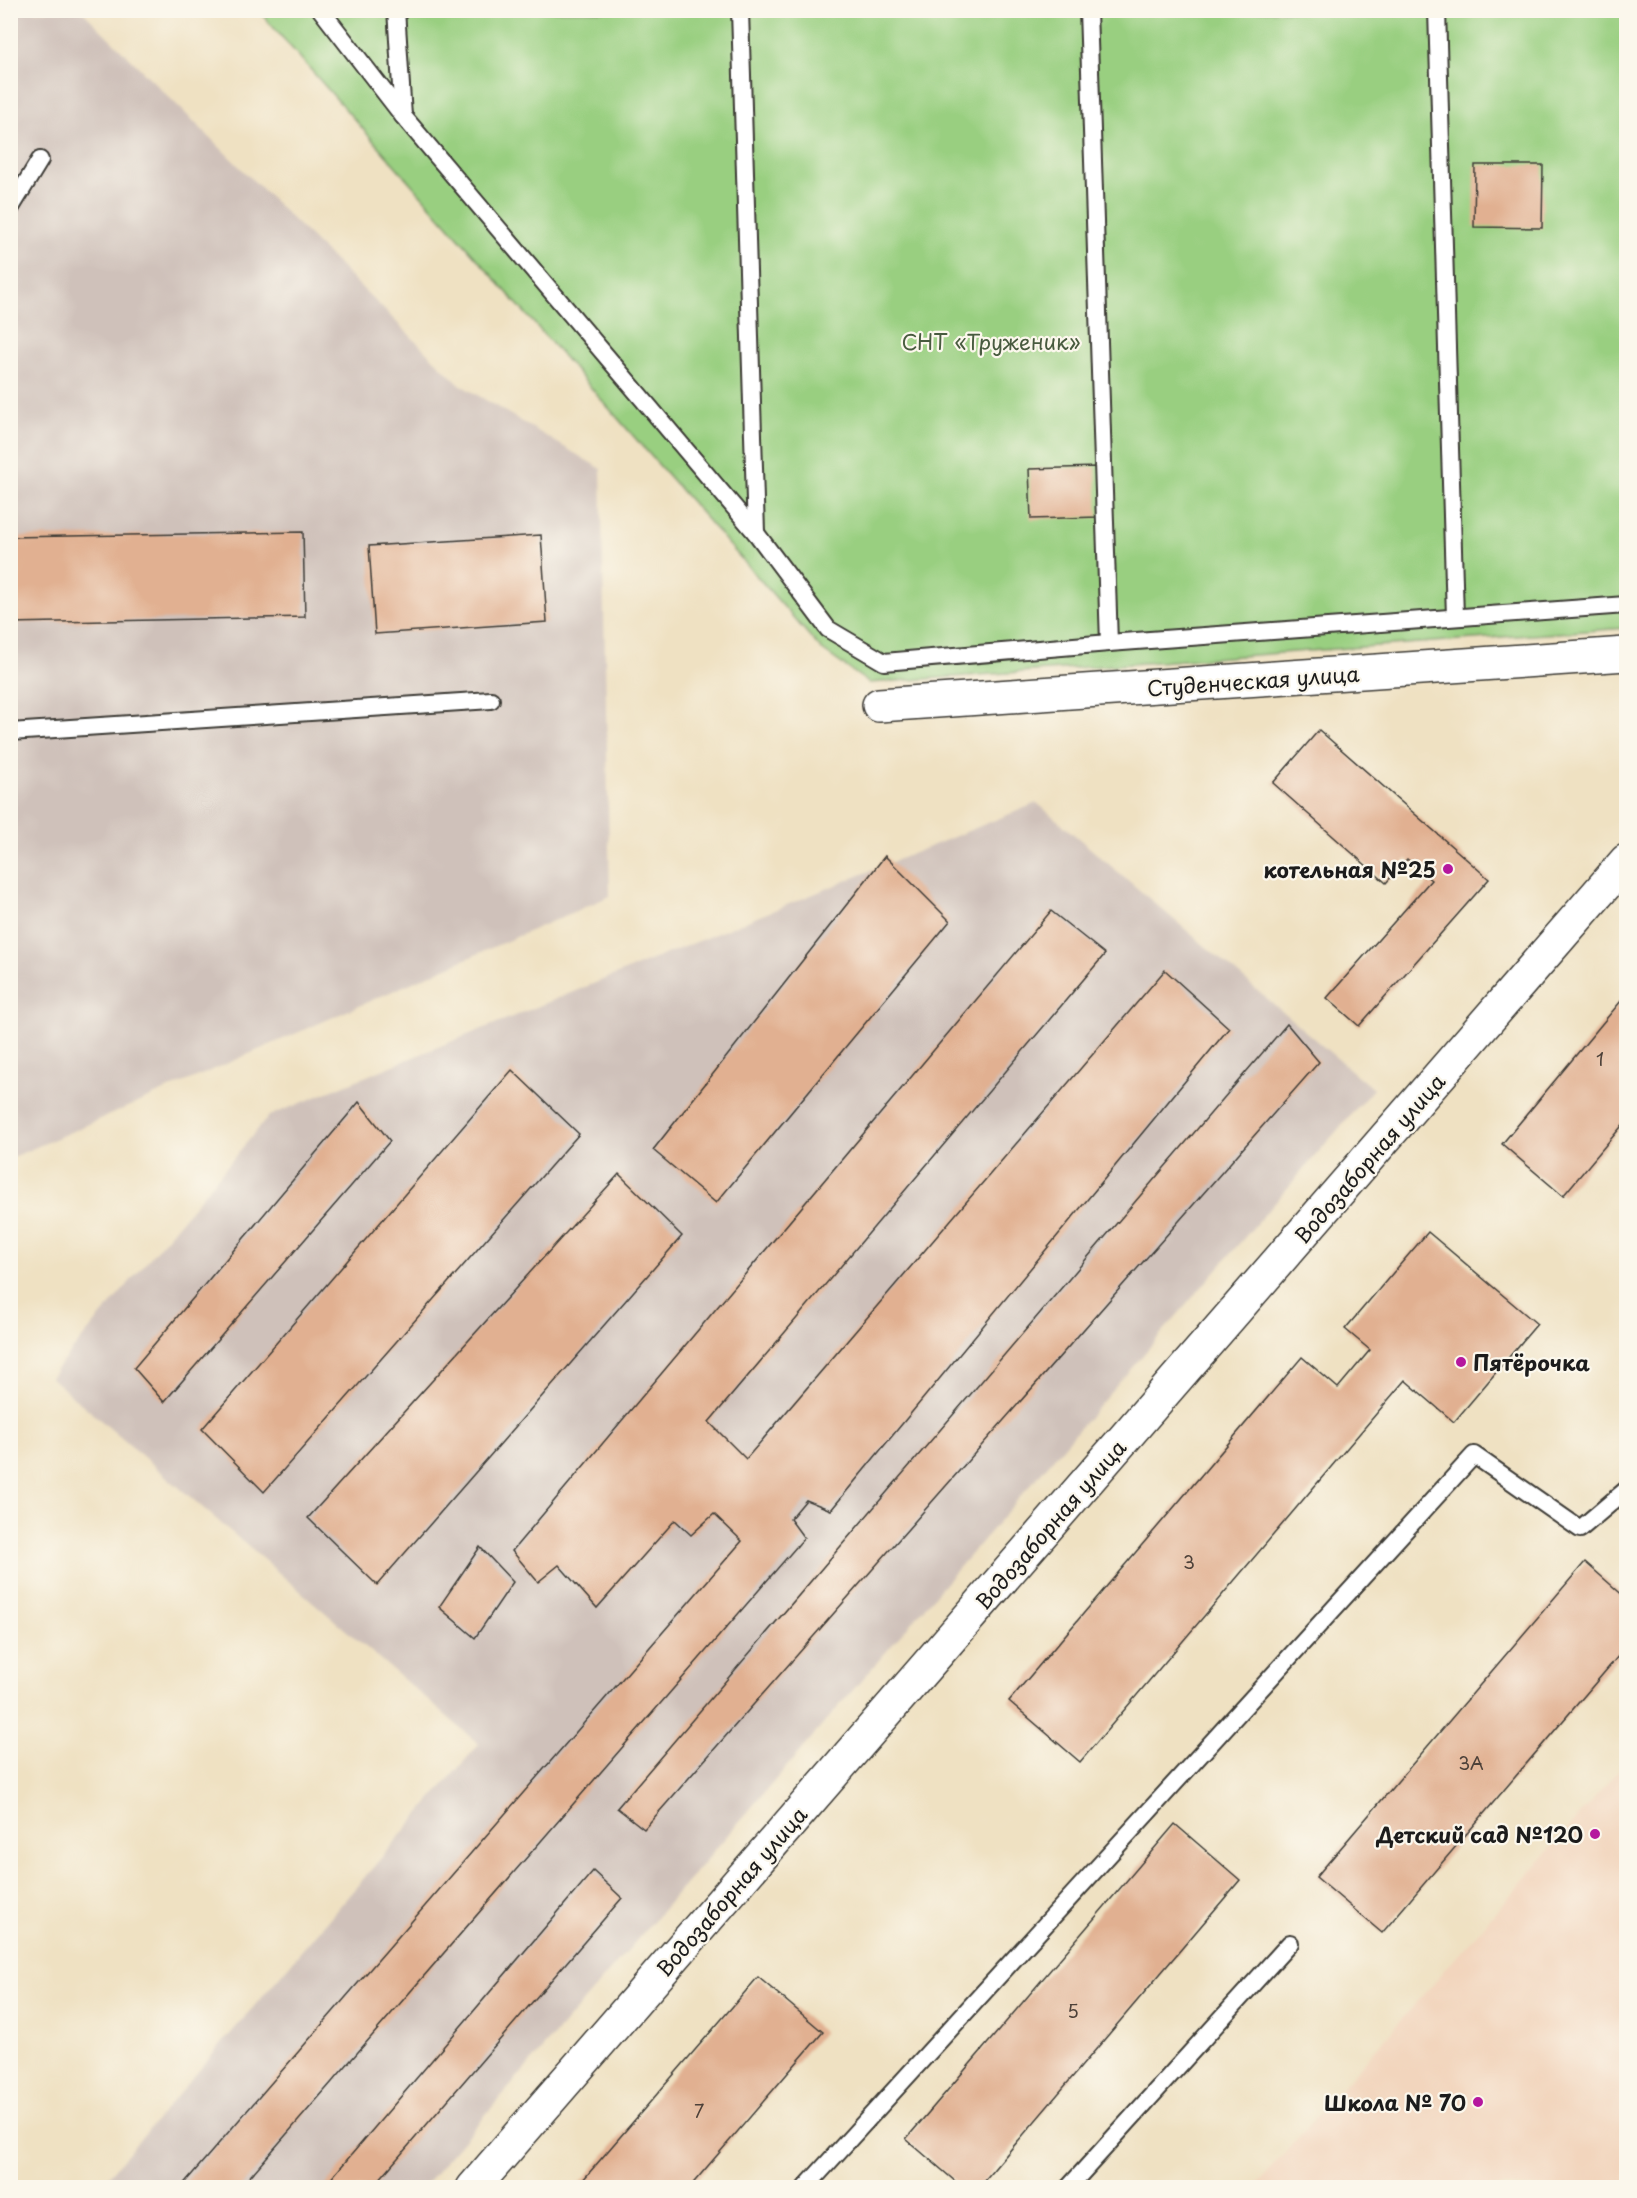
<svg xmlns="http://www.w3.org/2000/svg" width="1637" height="2198" font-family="'Playpen Sans',sans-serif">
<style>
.built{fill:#f2d5bd}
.industrial{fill:#cfc1ba}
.green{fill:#99cf80;stroke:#5a764e;stroke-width:1.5}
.building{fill:#e1b091}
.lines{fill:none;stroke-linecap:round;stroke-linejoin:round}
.service-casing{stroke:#3c3a35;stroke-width:20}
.minor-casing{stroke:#3c3a35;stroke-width:36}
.service{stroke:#fff;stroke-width:16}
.minor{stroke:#fff;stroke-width:33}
.poi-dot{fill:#b5179e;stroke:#fbf7ec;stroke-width:2}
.labels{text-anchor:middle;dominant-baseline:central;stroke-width:4.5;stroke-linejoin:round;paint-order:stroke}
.number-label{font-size:18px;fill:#4d4139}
.park-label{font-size:21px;fill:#485b3f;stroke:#fbf7ec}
.street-label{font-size:21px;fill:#1c1c1c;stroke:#fbf7ec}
.poi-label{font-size:21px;font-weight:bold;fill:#1c1c1c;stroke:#fbf7ec;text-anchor:end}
</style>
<rect width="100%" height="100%" fill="#fbf7ec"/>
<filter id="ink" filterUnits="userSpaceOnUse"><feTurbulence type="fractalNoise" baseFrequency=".0167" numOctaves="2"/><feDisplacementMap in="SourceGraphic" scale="12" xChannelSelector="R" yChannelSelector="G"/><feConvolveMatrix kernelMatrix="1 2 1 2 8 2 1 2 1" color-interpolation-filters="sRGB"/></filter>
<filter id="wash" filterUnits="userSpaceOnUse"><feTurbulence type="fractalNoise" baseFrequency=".008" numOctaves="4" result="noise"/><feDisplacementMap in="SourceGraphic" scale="24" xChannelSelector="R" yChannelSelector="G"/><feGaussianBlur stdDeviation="1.35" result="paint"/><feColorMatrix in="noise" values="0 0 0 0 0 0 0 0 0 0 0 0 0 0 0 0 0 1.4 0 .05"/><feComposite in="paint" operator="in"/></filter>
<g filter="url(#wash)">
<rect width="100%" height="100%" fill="#efe1c2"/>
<path class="built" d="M1626,1761V2187H1255L1500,1907Z"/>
<g class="industrial">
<path d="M11,11H82L459,384L601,469L610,896L11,1158Z"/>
<path d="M1037,803L1373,1089L423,2187H99L479,1744L50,1377L269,1116Z"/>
</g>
<path class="green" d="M259,11H1626V628L869,683L821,649Z"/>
<g id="blocks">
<g class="building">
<path d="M1475,165H1543L1542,228L1474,227Z"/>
<path d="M1096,467L1098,517L1031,519L1029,469Z"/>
<path d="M303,532L305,617L10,623V537Z"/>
<path d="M541,535L547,622L375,634L369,546Z"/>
<path d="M1319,730L1489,879L1359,1026L1327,998L1431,880L1407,859L1386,883L1273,783Z"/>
<path d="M885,856L950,921L716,1203L653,1150Z"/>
<path d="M1051,911L1105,954L709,1422L746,1459L1165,970L1229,1028L831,1510L806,1500L790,1519L804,1538L240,2188H180L742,1541L714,1514L691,1535L675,1520L597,1608L559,1565L538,1582L512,1551Z"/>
<path d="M1626,995V1121L1563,1196L1502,1144Z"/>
<path d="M1287,1024L1319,1062L644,1829L617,1808Z"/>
<path d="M512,1070L579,1134L264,1492L202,1429Z"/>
<path d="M359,1102L390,1141L164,1402L134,1368Z"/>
<path d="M619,1174L682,1236L377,1585L308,1518Z"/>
<path d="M1428,1232L1537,1324L1454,1422L1405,1380L1080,1762L1009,1701L1302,1357L1338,1388L1370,1350L1345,1329Z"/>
<path d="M480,1547L513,1582L475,1638L439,1607Z"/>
<path d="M1585,1562L1626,1598V1647L1382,1933L1316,1877Z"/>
<path d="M1175,1824L1240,1880L978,2188H963L906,2139Z"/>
<path d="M593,1871L622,1898L372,2188H323Z"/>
<path d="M758,1977L823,2032L689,2188H576Z"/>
</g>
</g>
</g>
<g filter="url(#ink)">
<use href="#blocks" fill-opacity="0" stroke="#3c3a35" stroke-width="1.5"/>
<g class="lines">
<defs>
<g id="service">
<path d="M321,10L403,116L756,533L828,629L884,662L1109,643L1626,605"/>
<path d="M396,10L403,116"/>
<path d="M740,10L756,533"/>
<path d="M1088,10L1109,643"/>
<path d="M1437,10L1455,617"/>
<path d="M10,209L40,160"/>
<path d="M10,732L491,700"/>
<path d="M805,2188L1474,1455L1580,1529L1626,1490"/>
<path d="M1068,2188L1290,1943"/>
</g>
<g id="minor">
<path d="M879,705L1626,654"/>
<path d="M473,2188L1626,861"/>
</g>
</defs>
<use href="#service" class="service-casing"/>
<use href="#minor" class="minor-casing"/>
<use href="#service" class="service"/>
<use href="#minor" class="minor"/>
</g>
</g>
<g class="poi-dot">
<circle cx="1448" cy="869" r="6"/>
<circle cx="1461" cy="1362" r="6"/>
<circle cx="1595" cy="1834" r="6"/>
<circle cx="1478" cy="2102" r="6"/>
</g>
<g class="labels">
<g class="number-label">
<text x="1600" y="1058">1</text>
<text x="1189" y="1561">3</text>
<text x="1471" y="1762">3А</text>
<text x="1073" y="2010">5</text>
<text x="699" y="2110">7</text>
</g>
<g class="park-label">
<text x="991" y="341">СНТ «Труженик»</text>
</g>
<g class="street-label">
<text transform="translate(1253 680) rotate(-4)">Студенческая улица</text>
<text transform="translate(1369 1158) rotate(-49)">Водозаборная улица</text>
<text transform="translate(1050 1524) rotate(-49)">Водозаборная улица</text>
<text transform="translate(731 1891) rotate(-49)">Водозаборная улица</text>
</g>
<g class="poi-label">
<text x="1436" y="869">котельная №25</text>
<text x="1473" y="1362" text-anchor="start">Пятёрочка</text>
<text x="1583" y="1834">Детский сад №120</text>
<text x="1466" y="2102">Школа № 70</text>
</g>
</g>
<rect width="1637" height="2198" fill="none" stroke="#fbf7ec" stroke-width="36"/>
</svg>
